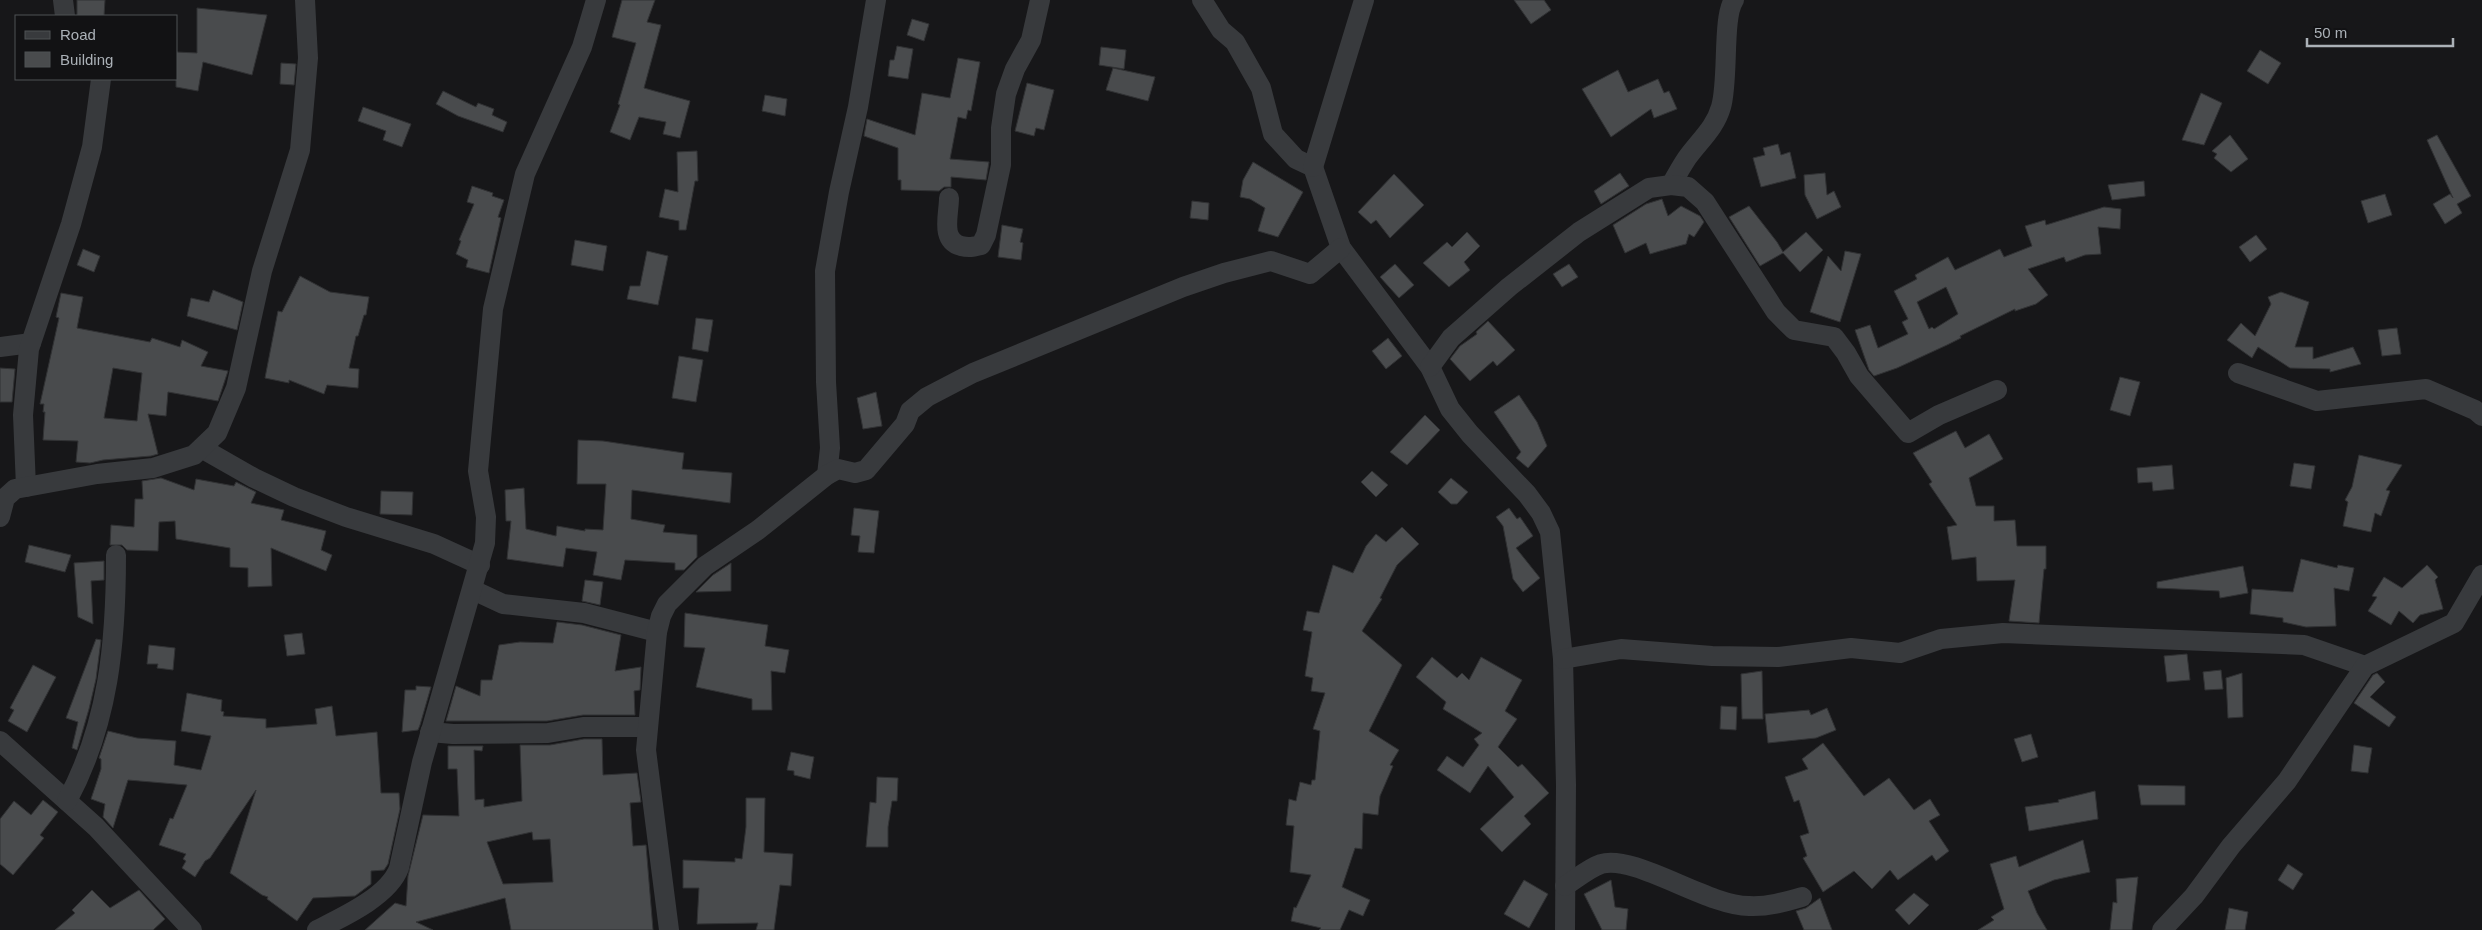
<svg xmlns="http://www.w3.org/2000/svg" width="2482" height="930" font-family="Helvetica,sans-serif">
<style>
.building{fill:#494b4d;stroke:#313234;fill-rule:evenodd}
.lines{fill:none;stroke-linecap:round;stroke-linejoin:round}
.street{stroke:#383a3d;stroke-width:20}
</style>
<rect width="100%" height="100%" fill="#171719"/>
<g class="building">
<path d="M77,0H105L104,16H77Z"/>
<path d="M622,0H655L647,22L661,25L644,88L690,101L680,138L663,134L666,122L639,117L630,140L610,132L620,105L618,104L636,43L612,37Z"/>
<path d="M1514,0H1544L1551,10L1531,24Z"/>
<path d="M197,8L267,15L252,75L203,62L198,91L176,87V52L197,53Z"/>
<path d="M912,19L929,24L924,41L907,35Z"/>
<path d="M897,46L913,49L908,79L888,76L890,60H894Z"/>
<path d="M1101,47L1126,50L1124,69L1099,65Z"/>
<path d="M2260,50L2281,63L2268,84L2247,71Z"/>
<path d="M958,58L980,62L971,111L968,110L966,119L958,117L950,159L989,162L986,180L951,177V187H944L939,191L901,190V180H898V148L864,136L867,119L915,135L922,93L950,98Z"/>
<path d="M281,63L296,64L294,85L280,84Z"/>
<path d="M1113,68L1155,77L1148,101L1106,90Z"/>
<path d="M1618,70L1628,92L1658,79L1664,93L1669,91L1677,109L1654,118L1651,109L1611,137L1582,89Z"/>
<path d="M1027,83L1054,90L1044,130L1036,128L1034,136L1015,131Z"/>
<path d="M443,91L476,107L478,103L494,109L492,115L507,122L503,132L458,116L436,104Z"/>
<path d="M2201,93L2222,103L2204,145L2182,140Z"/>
<path d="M765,95L787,99L785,116L762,111Z"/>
<path d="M363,107L411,124L402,147L383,140L386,131L358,121Z"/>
<path d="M2230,135L2248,159L2231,172L2214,158L2217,154L2212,151Z"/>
<path d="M2437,135L2471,196L2457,204L2462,213L2445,224L2433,204L2450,194L2453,198L2427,140Z"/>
<path d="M1778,144L1781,155L1790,152L1796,178L1761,187L1753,158L1765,155L1763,148Z"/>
<path d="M697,151L698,181H695L686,230H679V221L659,217L665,189L678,192L677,152Z"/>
<path d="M1253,162L1303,192L1278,237L1258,231L1265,208L1250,199L1240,197L1243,180Z"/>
<path d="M1620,173L1629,186L1601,204L1594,191Z"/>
<path d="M1825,173L1827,195L1834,191L1841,207L1817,219L1805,195L1804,175Z"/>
<path d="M1394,174L1424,205L1390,238L1376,220L1371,224L1358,212Z"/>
<path d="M2144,181L2145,196L2112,200L2108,185Z"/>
<path d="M472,186L493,193L492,196L504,200L498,217L501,218L489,273L466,267L468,260L456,254L461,241L459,240L474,204L467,202Z"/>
<path d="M2385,194L2392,215L2368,223L2361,201Z"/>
<path d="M1662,199L1668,216L1681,206L1700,216L1704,222L1694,237L1689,234L1686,244L1660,251L1650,254L1646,243L1625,253L1613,225L1646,204Z"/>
<path d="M1192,201L1209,203L1208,220L1190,218Z"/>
<path d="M1749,206L1777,242L1783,252L1806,232L1823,250L1800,272L1783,253L1760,266L1729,217Z"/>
<path d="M2104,207L2121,209L2120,229L2098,227L2101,254L2085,255L2066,262L2064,257L2028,269L2048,295L2036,304L2015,311V309L1960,336L1961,338L1947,345L1897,368L1874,376L1869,370L1855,330L1870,325L1878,348L1908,334L1902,322L1908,319L1894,291L1917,279L1915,275L1948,257L1955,270L2000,249L2004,257L2032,246L2025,226L2045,220L2046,225ZM1946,287L1958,314L1934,329L1932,327L1929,329L1917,302Z"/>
<path d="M1002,225L1023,229L1020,242L1023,243L1021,260L998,257Z"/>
<path d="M1467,232L1480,246L1464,262L1470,270L1449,287L1423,263L1447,242L1452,247Z"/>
<path d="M2256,235L2267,249L2250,262L2239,247Z"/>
<path d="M575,240L607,246L603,271L571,265Z"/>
<path d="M83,249L100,256L94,272L77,265Z"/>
<path d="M647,251L668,256L658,305L627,299L630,286H640Z"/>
<path d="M1845,251L1861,254L1840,322L1810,312L1828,256L1841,271Z"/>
<path d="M1395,264L1414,285L1399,298L1380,277Z"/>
<path d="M1569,264L1578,277L1562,287L1553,274Z"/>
<path d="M300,276L330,292L369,297L366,315H364L358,336H356L349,368L359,369L358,388L327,385L324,394L289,380V383L265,378L278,311L282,312Z"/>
<path d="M213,290L243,302L237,330L187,316L191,298L209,302Z"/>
<path d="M2281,292L2309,302L2295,347H2313V359L2353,347L2361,364L2330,372V369L2290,368L2258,347L2252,358L2227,340L2241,323L2255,336L2271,304L2268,297Z"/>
<path d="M61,293L83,297L77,328L150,342L152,338L180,347L182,340L208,352L201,366L228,371L218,401L168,392L166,416L148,414L158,454L151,456L103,460L90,463L76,462L78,441L43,440L45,412H43L44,404H40L59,318L56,317ZM113,368L142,373L137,421L104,418Z"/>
<path d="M696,318L713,320L708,352L692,349Z"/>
<path d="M1488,321L1515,350L1497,366L1493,361L1470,381L1450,359L1460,346L1477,334L1476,332Z"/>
<path d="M2397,328L2401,354L2382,356L2378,330Z"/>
<path d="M1388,338L1402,356L1386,369L1372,351Z"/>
<path d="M679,356L703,360L696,402L672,398Z"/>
<path d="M0,368L15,369L12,402H0Z"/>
<path d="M2120,377L2140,382L2130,416L2110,410Z"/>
<path d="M876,392L882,426L863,429L857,398Z"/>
<path d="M1519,395L1537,422L1547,446L1528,468L1516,458L1521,452L1494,412Z"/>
<path d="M1425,415L1440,430L1407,465L1390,452Z"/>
<path d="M1956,431L1965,448L1989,434L2003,459L1969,478L1976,506H1994V521L2015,520L2017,546H2046V569H2044L2039,623L2009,621L2015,580L1977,581L1976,557L1952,560L1947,527L1957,525L1929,484L1932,482L1913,453Z"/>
<path d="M578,440L603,441L684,453L682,469L732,473L730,503L632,490L631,519L665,525L663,532L697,535V557L684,570H675V563L625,560L621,580L593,575L597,552L566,548L563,567L507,559L511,521H506L505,490L524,488L526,529L556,536L557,526L585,531V529L603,530L606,484H577Z"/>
<path d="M2359,455L2402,465L2386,490L2390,491L2381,516L2375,513L2371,532L2343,526L2348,502L2345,500L2352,487Z"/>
<path d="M2294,463L2315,466L2311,489L2290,486Z"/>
<path d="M2172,465L2174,489L2153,491L2152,482L2138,483L2137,468Z"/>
<path d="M1372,471L1388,485L1376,497L1361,482Z"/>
<path d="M161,478L194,490L196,479L234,486L236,482L256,492L251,503L284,510L281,520L326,531L321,550L332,555L326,571L271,548L272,586L248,587V568L230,567V548L176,539L175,521L159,522L158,551L127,550L122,545H110L111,525L134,527L135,499H143L142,481Z"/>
<path d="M1451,478L1468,492L1457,504H1451L1438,492Z"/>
<path d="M381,491L413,492L412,515L380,514Z"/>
<path d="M854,508L879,511L874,553L858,552L860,536L851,535Z"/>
<path d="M1509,508L1517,519L1520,517L1533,536L1516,548L1540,578L1523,592L1513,579L1503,526L1496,517Z"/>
<path d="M1402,527L1419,544L1397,565L1380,598L1382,599L1362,631L1402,665L1369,731L1399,750L1390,765L1393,766L1380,796L1378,815L1363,813L1362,849L1355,848L1342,887L1370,900L1363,916L1349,910L1340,930H1319L1321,928L1291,921L1294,907L1296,908L1311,875L1290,872L1294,826L1286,825L1289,799L1296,801L1300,782L1311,785L1312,780H1315L1320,731L1313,729L1325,693L1311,691L1313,678L1305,676L1312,632L1303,630L1307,611L1319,613L1333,565L1353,573L1366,546L1376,534L1386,542Z"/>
<path d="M29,545L71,555L65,572L25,562Z"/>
<path d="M2301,559L2337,568L2338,565L2354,568L2349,591L2334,588L2336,626L2306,627L2283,622V618L2250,614L2252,589L2293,592Z"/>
<path d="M104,561V580L91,581L93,624L78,617L74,563Z"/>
<path d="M731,563V591L696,592L713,575Z"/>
<path d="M2427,565L2438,577L2435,580L2443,609L2420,615L2413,623L2399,611L2391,625L2368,611L2377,597L2372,596L2384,577L2402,588Z"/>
<path d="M2243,566L2248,593L2220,598L2219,591L2157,588V582Z"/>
<path d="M585,580L603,582L600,605L582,601Z"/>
<path d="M685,613L768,625L765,646L789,650L785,673L771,671L772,710H752V699L696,687L705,648L684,647Z"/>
<path d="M557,622L582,625L621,635L615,671L641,667L640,690L634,691L635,715H583L547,721H446L456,686L480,696L481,680H492L499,645L520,642L553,643Z"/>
<path d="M302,633L305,654L287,656L284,635Z"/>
<path d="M96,639L101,640L96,679L89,709L77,750L72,748L78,722L66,718Z"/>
<path d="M149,645L175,648L173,670L157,668L158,664H147Z"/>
<path d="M2187,654L2190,680L2167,682L2164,656Z"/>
<path d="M1432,657L1457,678L1462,673L1469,680L1481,657L1522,680L1505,711L1517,719L1498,747L1518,767L1522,764L1549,793L1524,816L1531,824L1502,852L1480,829L1514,797L1488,766L1470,793L1437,770L1447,756L1463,767L1479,745L1474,739L1482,733L1443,709L1446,702L1416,677Z"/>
<path d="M33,665L56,677L27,732L8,721L14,710L10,708Z"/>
<path d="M2221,670L2223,689L2205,690L2203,672Z"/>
<path d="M1762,671L1763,719H1742L1741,674Z"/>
<path d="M2242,673L2243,717L2228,718L2226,678Z"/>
<path d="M2377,673L2385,682L2370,697L2396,717L2389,727L2354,703L2373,675Z"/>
<path d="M416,686L431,687L420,725L418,730L402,732L405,690H416Z"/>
<path d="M187,693L222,700L221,711L224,712L223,716L266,719V728L317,724L315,709L332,706L336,736L377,732L381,793H399L400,809L388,864L384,870L371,871V884L355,896L313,898L297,921L267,899L268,897L262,895L230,873L256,790L210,858L205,861L195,877L182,868L186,861L183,859L186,854L159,845L170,818L173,819L187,785L128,780L113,828L103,817L105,804L91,799L101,769V759L99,758L108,731L137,738L176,741L174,765L201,770L211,736L181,731Z"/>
<path d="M1721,706L1737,707L1736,730L1720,729Z"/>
<path d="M1827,708L1836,730L1816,738L1768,743L1765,714L1809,710L1811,715Z"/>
<path d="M2031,734L2038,757L2022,762L2014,739Z"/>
<path d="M584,739H602L603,775L637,773L641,802L630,803L633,846L646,845L653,930H511L505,898L416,922L433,930H365L395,903L406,906L408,876L423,815L459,816L457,769H448V746H483L482,751L474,750L475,800L484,799V807L522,801L520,745H550ZM532,832L533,840L550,839L553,882L503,884L487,842Z"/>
<path d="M1823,743L1864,796L1889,778L1914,810L1930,799L1940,815L1929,821L1949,851L1936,861L1932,855L1898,880L1890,870L1872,889L1854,871L1823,892L1803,858L1807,856L1800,836L1809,833L1799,800L1794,802L1785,777L1808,769L1802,759Z"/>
<path d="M2354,745L2372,748L2368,773L2351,771Z"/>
<path d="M791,752L814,757L810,779L794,775V771L787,770Z"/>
<path d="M877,777L898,778L897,801H892L888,827V847H866L870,802L876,803Z"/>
<path d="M2138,785L2185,786V805H2141Z"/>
<path d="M2095,791L2098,819L2029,831L2025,807L2059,802L2058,800Z"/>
<path d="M746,798H765L764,852L793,854L791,886L780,885L774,930H756L758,923L697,924L699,888H683V860L735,862V858L742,859L746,827Z"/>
<path d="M43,800L58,812L40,835L44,838L13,875L0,864V819L14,801L31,815Z"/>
<path d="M2083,840L2090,872L2054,880L2028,891L2037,913L2047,930H1978L1994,920L1991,917L2004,909L1990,864L2016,856L2019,867Z"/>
<path d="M2288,864L2303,874L2293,890L2278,880Z"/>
<path d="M2138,877L2132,930H2110L2113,902L2117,903L2116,879Z"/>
<path d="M1524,880L1548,894L1529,928L1504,914Z"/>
<path d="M1611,880L1615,907L1628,909L1626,930H1602L1584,894Z"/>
<path d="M92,890L110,908L139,890L165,919L153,930H55L75,913L72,910Z"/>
<path d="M1914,893L1929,905L1909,925L1895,910Z"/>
<path d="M1820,898L1832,930H1804L1796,911L1806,908Z"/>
<path d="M2229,908L2248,912L2245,930H2225Z"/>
</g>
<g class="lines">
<g class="street">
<path d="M63,0L65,16"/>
<path d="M1202,0L1221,30L1235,42L1261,88L1273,134L1296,159L1313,167L1341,248L1430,367L1450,409L1470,434L1527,494L1541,513L1550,532L1563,659L1566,785L1565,930"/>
<path d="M1313,167L1364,0"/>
<path d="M1671,185C1676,176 1681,167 1687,158C1700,140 1715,128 1721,107C1729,80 1722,17 1734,0"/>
<path d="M949,198C949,215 940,240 961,246C969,248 973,247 981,245L986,235L1001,165V128L1006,94L1015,69L1031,40L1040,0"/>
<path d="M0,347L31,343"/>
<path d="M1430,367L1451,338L1509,287L1579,232L1649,188L1671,185L1688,187L1705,202L1776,312L1794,330L1834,337L1846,353L1859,376L1908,433L1939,415L1997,390"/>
<path d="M2238,373L2317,401L2426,389L2475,410L2482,416"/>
<path d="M203,449L254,478L294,497L346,517L434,544L480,565"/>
<path d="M827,475L830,448L826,382L825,271L839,192L858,107L876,0"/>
<path d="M26,487L23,415L29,349L71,224L92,147L101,79"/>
<path d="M0,517L5,498L15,489L97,474L153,468L194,455L217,433L236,388L262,271L300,150L308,58L305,0"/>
<path d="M473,590L503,604L584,613L657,632"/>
<path d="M1563,659L1621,649L1712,656L1778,657L1851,648L1900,653L1941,639L2003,633L2304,645L2365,666"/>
<path d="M430,732L453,734L548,733L583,727H647"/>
<path d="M0,741L96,827L192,930"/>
<path d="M67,801C109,723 116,642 116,555"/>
<path d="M1565,886C1576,879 1589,868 1601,864C1635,854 1707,906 1749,906C1767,907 1785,902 1802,897"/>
<path d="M317,930C343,917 389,896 399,868L422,762L485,543L486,517L478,471L493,309L525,174L582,47L596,0"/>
<path d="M669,930L646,750L657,632L661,616L667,604L705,566L758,530L827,475L838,469L855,473L866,470L905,424L910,411L927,397L973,373L1183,287L1224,273L1271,261L1310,274L1341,248"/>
<path d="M2162,930L2194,896L2231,846L2287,781L2365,666L2454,623L2482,575"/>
</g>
</g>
<rect x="15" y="15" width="162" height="65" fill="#121214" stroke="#4f5255"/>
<rect x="25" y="31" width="25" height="8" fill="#383a3d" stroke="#4f5255"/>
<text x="60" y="40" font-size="15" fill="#abb1b7">Road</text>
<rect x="25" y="52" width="25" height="15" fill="#494b4d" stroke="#4f5255"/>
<text x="60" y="65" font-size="15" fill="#abb1b7">Building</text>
<path d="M2307 38v8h146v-8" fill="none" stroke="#abb1b7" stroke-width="2.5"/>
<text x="2314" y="38" font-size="15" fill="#abb1b7" stroke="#121214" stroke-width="4" paint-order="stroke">50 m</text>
</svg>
